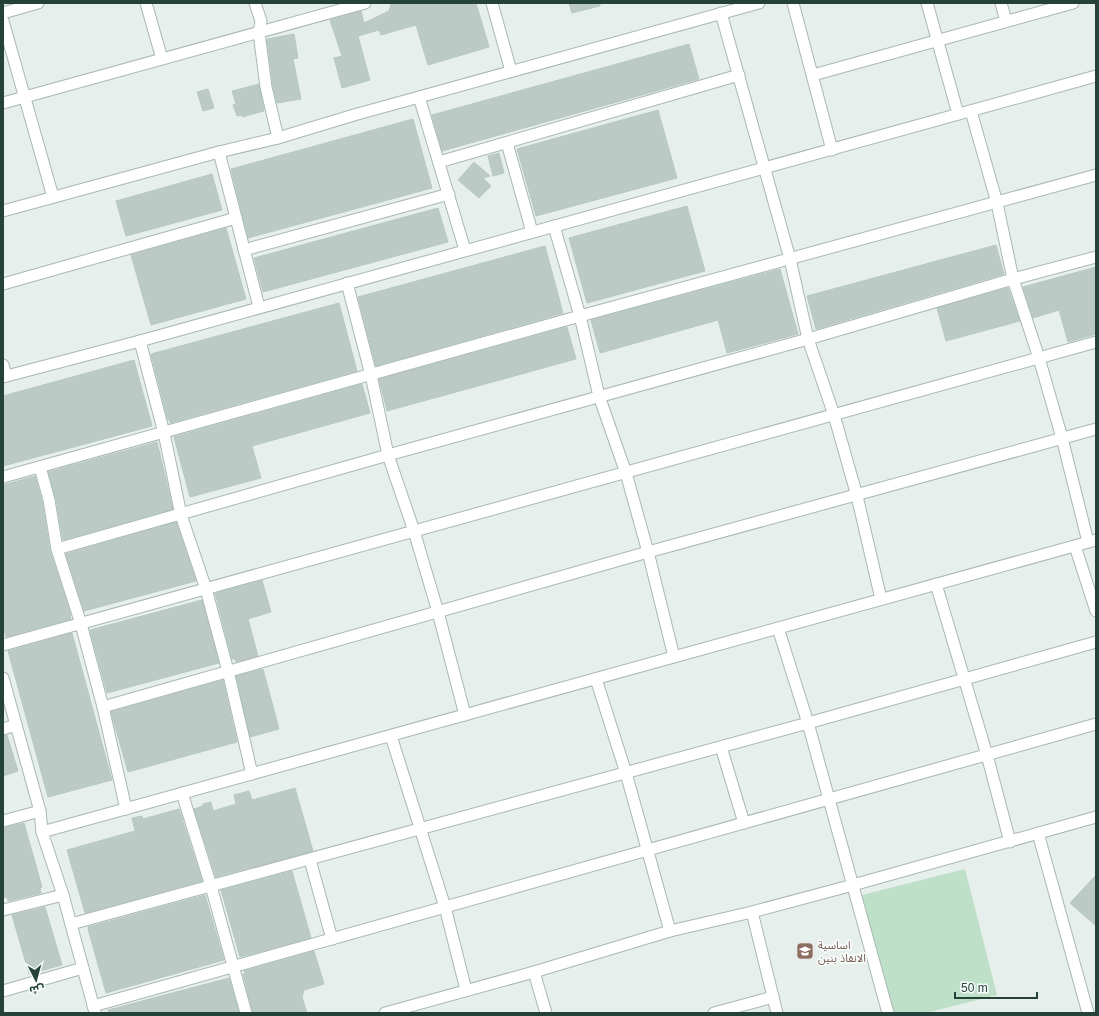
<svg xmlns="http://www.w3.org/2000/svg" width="1099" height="1016" font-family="Helvetica,'Noto Sans Arabic',sans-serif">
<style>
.green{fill:#bfe0c8}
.building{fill:#bbcac4;stroke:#b8c9c2}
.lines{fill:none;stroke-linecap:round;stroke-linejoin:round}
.minor-casing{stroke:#a8b8b2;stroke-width:13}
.minor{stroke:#fff;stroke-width:11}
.labels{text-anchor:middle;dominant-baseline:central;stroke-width:3.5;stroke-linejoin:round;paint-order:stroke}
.education-label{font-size:11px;fill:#785e54;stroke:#f7fbf9;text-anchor:start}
</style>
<rect width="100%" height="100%" fill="#e6efeb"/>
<path class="green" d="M965,869L997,995L926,1013H891L862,895Z"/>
<g class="building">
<path d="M394,3H476L489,47L428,65L416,25L381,35L379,30L358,36L370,80L342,88L334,58L342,56L330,20L361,11L364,23L389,11L391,4Z"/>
<path d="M569,3H600V6L572,13Z"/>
<path d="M294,34L298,58L293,59L301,99L277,103L273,86L267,39Z"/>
<path d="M689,44L699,79L442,151L432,115Z"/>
<path d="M259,84L264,111L242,117V115L237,116L233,105L236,104L232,91Z"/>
<path d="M208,89L214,108L203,111L197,92Z"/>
<path d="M658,110L677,178L536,216L517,149Z"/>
<path d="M413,119L432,188L248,238L231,169Z"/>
<path d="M499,153L504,173L493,176L488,156Z"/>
<path d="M474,162L490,176L483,178L491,186L479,198L458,180Z"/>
<path d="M212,174L222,210L126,236L116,201Z"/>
<path d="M687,206L705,271L587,303L569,238Z"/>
<path d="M438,208L448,242L263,292L254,258Z"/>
<path d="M226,228L246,299L151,325L131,255Z"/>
<path d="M996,245L1004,274L816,329L807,296Z"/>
<path d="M545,246L563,313L376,366L358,297Z"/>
<path d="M1096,267V334L1068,342L1059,310L1033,318L1023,287Z"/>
<path d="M780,269L798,334L727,353L718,320L600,353L591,320Z"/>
<path d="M1008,288L1020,321L946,341L937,308Z"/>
<path d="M339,303L357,371L170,423L169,419L168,420L151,354Z"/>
<path d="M567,327L576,359L387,411L379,379Z"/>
<path d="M134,360L152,426L3,466V396Z"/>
<path d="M362,384L370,413L252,446L261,478L190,497L174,437Z"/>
<path d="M157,442L173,509L63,540L56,499L48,472Z"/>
<path d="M35,476L42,501L50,551L71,615H70L71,619L6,637L3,626V485Z"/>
<path d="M176,522L196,581L84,611L66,554Z"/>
<path d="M262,580L271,612L248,619L258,656L236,662L235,659H232L215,593Z"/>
<path d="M202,600L219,663L107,693L90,630Z"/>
<path d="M72,633L112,780L48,797L8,651Z"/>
<path d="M263,669L279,729L250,737L236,676Z"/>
<path d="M223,680L237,742L128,772L111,712Z"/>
<path d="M7,735L18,771L3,776V736Z"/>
<path d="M295,788L313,851L216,877L194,809L203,806V804L211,802L213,811L236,804L234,795L249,791L252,800Z"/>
<path d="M179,809L202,881L85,913L67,850L135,831L132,818L142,816L143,819Z"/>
<path d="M24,823L42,887L40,888L41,893L8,901L7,897L3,898V828Z"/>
<path d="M292,871L311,938L240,957L221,890Z"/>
<path d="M1096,875V926L1070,903Z"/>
<path d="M205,895L224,960L106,993L88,929H89L88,927Z"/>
<path d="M45,907L62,965L29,974L12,915Z"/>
<path d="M314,951L324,984L304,990L302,997L307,1013H253L243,974H245L244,971Z"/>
<path d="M229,978L239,1013H108V1010Z"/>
</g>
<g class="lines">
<defs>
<g id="minor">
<path d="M146,3L162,59"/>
<path d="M255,3L261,21L259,33L266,87L278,138"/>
<path d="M492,3L511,71"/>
<path d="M793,3L832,150"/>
<path d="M927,3L958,114"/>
<path d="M1001,3L1006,21"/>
<path d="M3,13L38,3"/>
<path d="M721,13L790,259L808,339L834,415L857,496L881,599"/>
<path d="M3,21L53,197"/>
<path d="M813,75L1073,3"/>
<path d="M419,97L465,250"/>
<path d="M3,103L365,3"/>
<path d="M971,111L997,203L1013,279L1039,358L1062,438L1088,542"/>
<path d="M507,143L532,232"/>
<path d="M219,152L259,307"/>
<path d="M439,162L739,75"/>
<path d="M3,211L219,152L278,138L354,115L759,3"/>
<path d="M554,226L580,316L599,396L626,473L648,552L674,657"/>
<path d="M244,250L449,194"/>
<path d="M347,283L371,375L388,455L414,531L438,612L465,715"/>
<path d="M3,284L236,218"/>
<path d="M140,341L164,433L181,515L206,589L228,671L252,774"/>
<path d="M3,365L6,376"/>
<path d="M3,377L140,341L1096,76"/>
<path d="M40,467L49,500L57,549L81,624L103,707L126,809"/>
<path d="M3,477L580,316L1096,175"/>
<path d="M1075,546L1096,611"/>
<path d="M57,549L388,455L808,339L1013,279L1096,257"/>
<path d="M936,584L987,755L1010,842"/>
<path d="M778,628L808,723L888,1013"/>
<path d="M3,645L1096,342"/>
<path d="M3,678L40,811L42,832L63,895L95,1012"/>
<path d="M596,679L626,773L670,931"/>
<path d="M103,707L648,552L1096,429"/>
<path d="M3,729L16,725"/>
<path d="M391,736L445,907L466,990"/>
<path d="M721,747L744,823"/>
<path d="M182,793L211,886L246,1013"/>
<path d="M3,821L40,811"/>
<path d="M42,832L1096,540"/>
<path d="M1038,833L1088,1013"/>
<path d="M310,860L332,939"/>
<path d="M3,910L63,895"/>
<path d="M752,912L777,1013"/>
<path d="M71,924L808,723L1096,642"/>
<path d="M534,972L546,1013"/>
<path d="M3,991L83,968"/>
<path d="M93,1006L1096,724"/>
<path d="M385,1013L534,972L670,931L752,912L853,885L1096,817"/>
<path d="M714,1013L773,997"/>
</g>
</defs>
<use href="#minor" class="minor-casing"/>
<use href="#minor" class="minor"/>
</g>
<defs>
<symbol id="school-square" viewBox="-11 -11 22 22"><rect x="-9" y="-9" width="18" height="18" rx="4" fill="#8d6e63" stroke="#f7fbf9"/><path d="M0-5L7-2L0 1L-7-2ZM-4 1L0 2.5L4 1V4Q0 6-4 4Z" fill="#fff"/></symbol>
</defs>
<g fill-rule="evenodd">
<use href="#school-square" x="795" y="941" width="20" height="20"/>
</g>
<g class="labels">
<g class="education-label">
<text x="818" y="945">اساسية<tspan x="818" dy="13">الانقاذ بنين</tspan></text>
</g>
</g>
<rect width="1099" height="1016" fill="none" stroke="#24423a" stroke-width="8"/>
<g transform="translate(36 980) rotate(174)" stroke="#f7fbf9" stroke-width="3" paint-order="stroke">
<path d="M0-3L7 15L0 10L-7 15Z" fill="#24423a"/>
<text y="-6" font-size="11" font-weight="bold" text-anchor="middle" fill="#24423a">ش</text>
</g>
<path d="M955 992v6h82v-6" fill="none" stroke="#24423a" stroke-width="2"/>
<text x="961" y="992" font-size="12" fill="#24423a" stroke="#f7fbf9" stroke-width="3" paint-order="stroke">50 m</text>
</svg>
